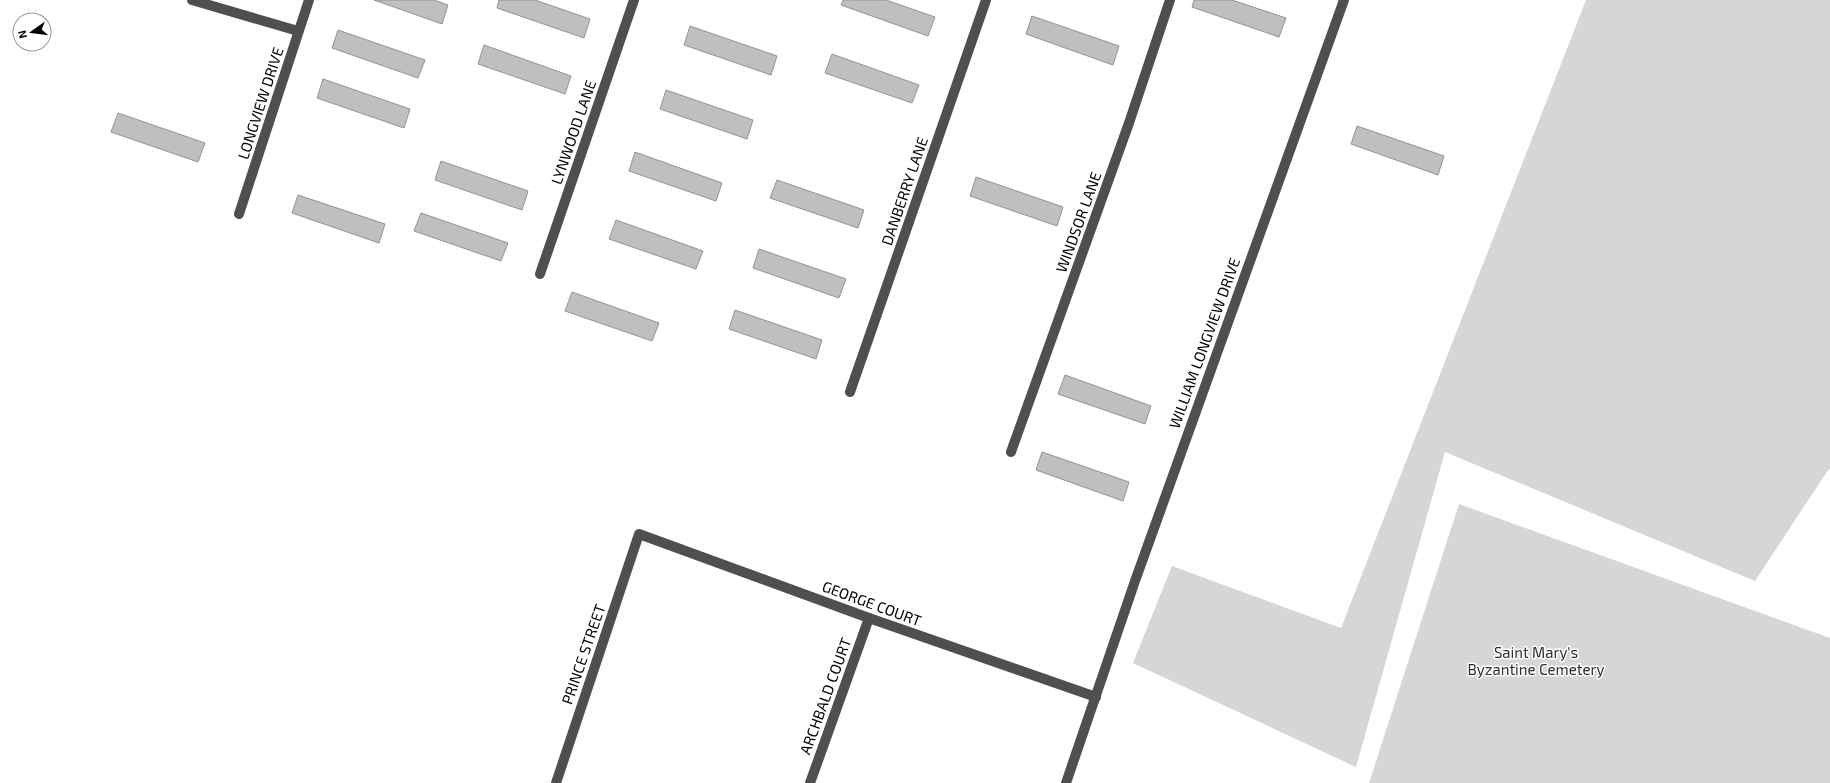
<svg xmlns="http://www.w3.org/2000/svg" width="1830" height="783" font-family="'Exo 2',sans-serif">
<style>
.green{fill:#d6d6d6}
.building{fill:#bfbfbf;stroke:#939393}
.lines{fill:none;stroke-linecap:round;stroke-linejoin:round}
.minor{stroke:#4f4f4f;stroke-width:10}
.labels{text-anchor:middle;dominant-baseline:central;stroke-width:3;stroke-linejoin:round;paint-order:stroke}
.street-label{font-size:15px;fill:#000;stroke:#fff}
.park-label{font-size:15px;fill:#2d2d2d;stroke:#fff}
</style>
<rect width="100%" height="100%" fill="#fff"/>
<g class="green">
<path d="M1586,0H1830V469L1828,470L1755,581L1445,452L1356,767L1133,663L1172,566L1341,628Z"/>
<path d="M1459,504L1830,638V783H1369Z"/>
</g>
<g class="building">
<path d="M374,0H434L448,5L442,24Z"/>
<path d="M499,0H535L590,19L584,38L497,8Z"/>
<path d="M843,0H886L935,17L928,36L841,5Z"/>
<path d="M1194,0H1232L1286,18L1279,37L1192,7Z"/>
<path d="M1032,16L1119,46L1113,65L1026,34Z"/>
<path d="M690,26L777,56L771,75L684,45Z"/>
<path d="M338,30L425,60L418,78L332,48Z"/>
<path d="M484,45L571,76L565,94L478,64Z"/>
<path d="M832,54L919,85L912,103L825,73Z"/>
<path d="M323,79L410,109L404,128L317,98Z"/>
<path d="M666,90L753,120L747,139L660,109Z"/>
<path d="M118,113L205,143L198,162L111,132Z"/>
<path d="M1357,126L1444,156L1438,175L1351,144Z"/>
<path d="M635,152L722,183L716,201L629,171Z"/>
<path d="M441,161L528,191L522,210L435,180Z"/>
<path d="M976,177L1063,207L1057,226L970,196Z"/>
<path d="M777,180L864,210L858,228L770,198Z"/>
<path d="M298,195L385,224L379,243L292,213Z"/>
<path d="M421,213L508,243L501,261L414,231Z"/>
<path d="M616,220L703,251L696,269L609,239Z"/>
<path d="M759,249L846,279L839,298L753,268Z"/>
<path d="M572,292L659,323L652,341L565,311Z"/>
<path d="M735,310L822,340L816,359L729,329Z"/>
<path d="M1065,375L1151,406L1145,424L1058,394Z"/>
<path d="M1042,452L1129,482L1123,501L1036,470Z"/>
</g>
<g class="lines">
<g class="minor">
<path d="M192,0L298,31"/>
<path d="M239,214L309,0"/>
<path d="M540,274L634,0"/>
<path d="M850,392L986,0"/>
<path d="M1011,452L1129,123L1170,0"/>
<path d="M556,783L639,534L869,618L1096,697"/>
<path d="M810,783L869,618"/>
<path d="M1066,783L1135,581L1344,0"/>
</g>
</g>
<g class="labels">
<g class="street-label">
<text transform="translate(260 103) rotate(-72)">LONGVIEW DRIVE</text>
<text transform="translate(573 132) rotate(-71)">LYNWOOD LANE</text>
<text transform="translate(904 191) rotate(-71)">DANBERRY LANE</text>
<text transform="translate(1078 222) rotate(-70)">WINDSOR LANE</text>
<text transform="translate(1204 343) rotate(-70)">WILLIAM LONGVIEW DRIVE</text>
<text transform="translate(872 603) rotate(20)">GEORGE COURT</text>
<text transform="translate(583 654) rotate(-71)">PRINCE STREET</text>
<text transform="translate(825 696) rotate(-70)">ARCHBALD COURT</text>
</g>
<g class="park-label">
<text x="1536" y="652">Saint Mary's<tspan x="1536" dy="17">Byzantine Cemetery</tspan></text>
</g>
</g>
<g transform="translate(32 32) rotate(256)"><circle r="19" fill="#ffffff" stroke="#999999"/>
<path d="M0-3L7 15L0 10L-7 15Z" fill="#000000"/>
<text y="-6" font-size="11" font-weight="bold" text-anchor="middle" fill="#000000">N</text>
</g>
</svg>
